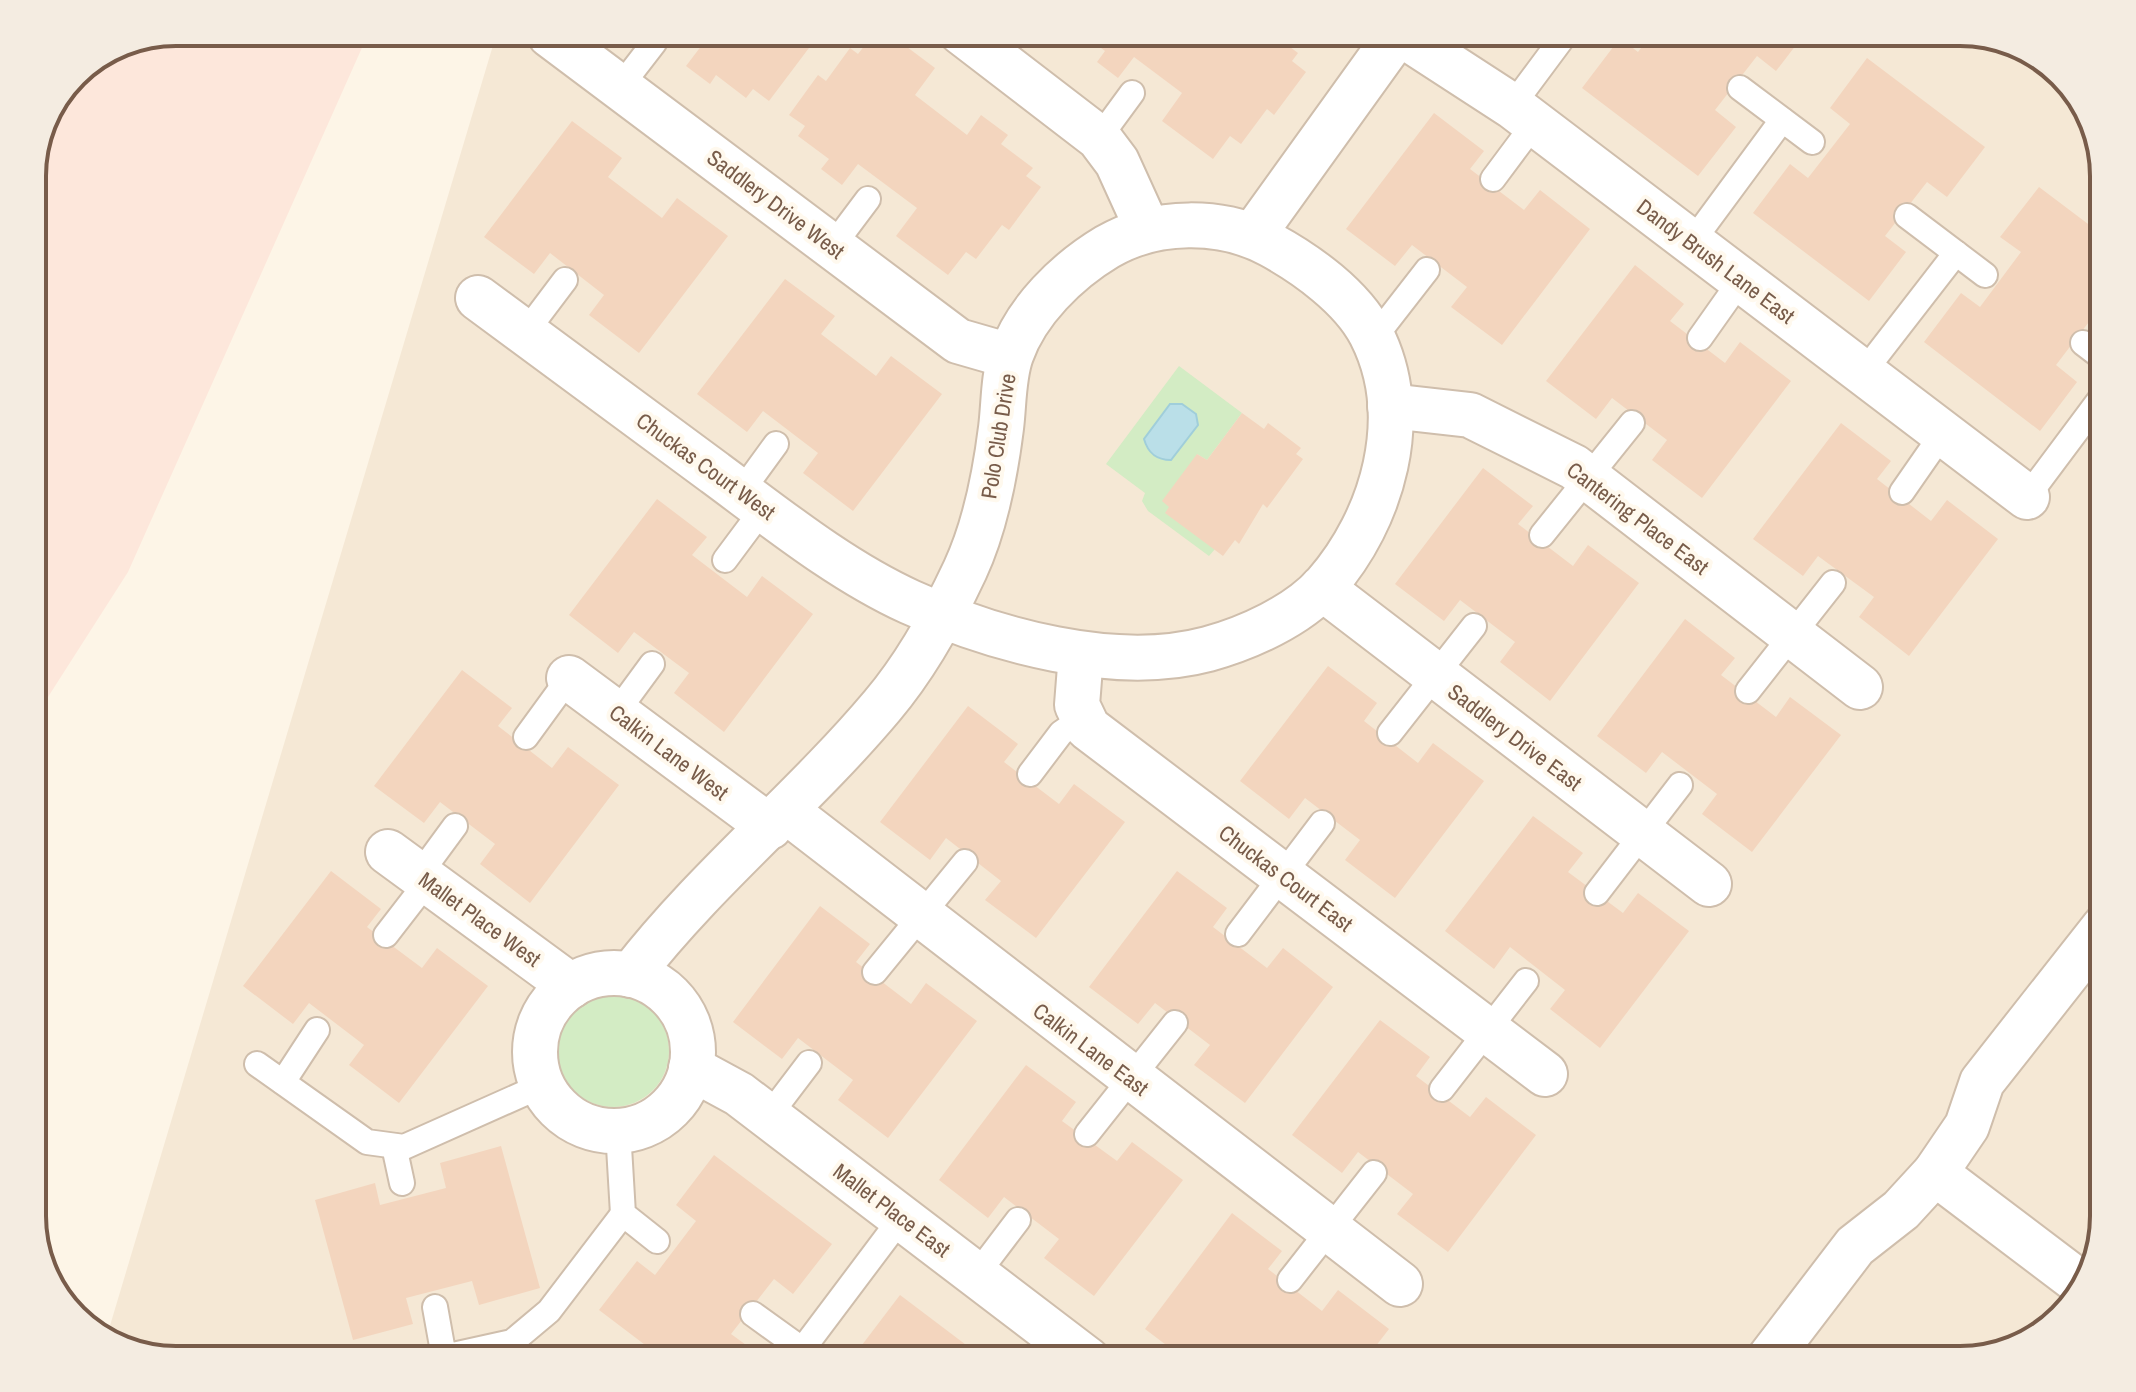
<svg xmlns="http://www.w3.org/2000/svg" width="2136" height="1392" font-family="'Archivo Narrow',sans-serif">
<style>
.residential{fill:#f5e8d5}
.commercial{fill:#fde7db}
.green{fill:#d3ecc4}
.water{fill:#badfe8;stroke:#a0ceda;stroke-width:2}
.building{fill:#f3d5be}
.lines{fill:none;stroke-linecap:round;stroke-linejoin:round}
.lane-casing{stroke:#cfbeac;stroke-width:28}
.street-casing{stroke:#cfbeac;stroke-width:48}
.lane{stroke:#fff;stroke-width:24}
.street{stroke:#fff;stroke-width:44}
.labels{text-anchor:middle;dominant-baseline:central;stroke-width:8;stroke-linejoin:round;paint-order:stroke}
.street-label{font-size:22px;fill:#785c4a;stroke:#fff9ee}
.rim{fill:none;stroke:#785c4a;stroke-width:4}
</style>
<rect width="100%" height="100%" fill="#fdf5e7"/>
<path class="residential" d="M497,32H1960L2040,56L2085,104L2104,176V1216L2080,1296L2032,1341L1960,1360H176L106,1339Z"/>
<path class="commercial" d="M176,32H369L128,572L32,722V167L75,74L121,43Z"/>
<g class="green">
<path d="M1179,366L1242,413L1207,460L1197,454L1215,549L1209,556L1148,511L1142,501L1145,493L1106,464Z"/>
<circle cx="613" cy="1051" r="56"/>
</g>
<path class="water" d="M1170,404H1182L1196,414L1198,425L1171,460C1156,460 1148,453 1144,439Z"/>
<g class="building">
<path d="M684,32H821L769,101L753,89L746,98L716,75L710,84L686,66L702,45Z"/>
<path d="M875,32H887L935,68L915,95L967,135L981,115L1008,135L1001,144L1033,168L1026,176L1041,187L1009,230L1002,225L976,259L966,252L948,275L896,236L917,208L858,164L842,185L821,169L829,159L798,136L805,126L789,115L818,75L826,81L850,48L858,54Z"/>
<path d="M1080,32H1270L1298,53L1292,61L1306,72L1274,115L1267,109L1241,144L1230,136L1213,159L1162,121L1182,93L1134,57L1118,78L1097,62L1105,51Z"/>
<path d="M1653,32H1806L1776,71L1757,56L1715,110L1736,127L1698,176L1582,88L1620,38L1638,52Z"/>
<path d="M1867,58L1985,147L1947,197L1927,182L1885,236L1906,252L1869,301L1753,213L1790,164L1808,178L1850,124L1830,108Z"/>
<path d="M1434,113L1484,151L1470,169L1524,210L1540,190L1590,229L1502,345L1451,307L1467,287L1412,245L1395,266L1346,229Z"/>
<path d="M572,121L622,158L608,177L662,218L677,198L728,236L639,353L589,315L604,295L550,253L534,274L484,237Z"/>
<path d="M2039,187L2104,236V315L2098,310L2056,365L2077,382L2040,431L1924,342L1961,293L1980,307L2021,252L2000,237Z"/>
<path d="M1635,265L1684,304L1670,321L1725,363L1740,342L1791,381L1702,498L1652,460L1667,440L1612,398L1596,419L1546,381Z"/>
<path d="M785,279L835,316L821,334L876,376L891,356L942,394L853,511L803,473L818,453L763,411L747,432L697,394Z"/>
<path d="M1242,413L1264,429L1268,423L1301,448L1296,454L1303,459L1267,508L1263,504L1239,544L1235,540L1223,556L1165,513L1169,507L1162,501L1197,454L1207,460Z"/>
<path d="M1841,423L1891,461L1877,479L1931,521L1947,500L1998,539L1909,656L1859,617L1874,597L1818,556L1803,576L1753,539Z"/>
<path d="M1483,468L1533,506L1518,524L1573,566L1588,545L1639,583L1550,701L1500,662L1515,642L1460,600L1444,621L1395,584Z"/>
<path d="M657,499L707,537L692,555L747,597L762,576L813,614L724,732L674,693L689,673L634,632L618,653L569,615Z"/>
<path d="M1685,619L1735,658L1721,675L1776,717L1790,697L1841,735L1752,852L1702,814L1717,794L1662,752L1646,773L1597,736Z"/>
<path d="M1328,666L1377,703L1364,721L1418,763L1433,743L1484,781L1395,898L1345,860L1360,840L1305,798L1289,819L1240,781Z"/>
<path d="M462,670L512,708L498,726L552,768L568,747L619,785L530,903L480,864L495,844L440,802L424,823L374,786Z"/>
<path d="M968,706L1018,744L1004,762L1059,804L1074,784L1125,822L1036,938L985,900L1001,881L946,838L930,860L880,822Z"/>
<path d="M1533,816L1583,853L1568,872L1623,913L1638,893L1689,931L1600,1048L1550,1009L1565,990L1510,947L1494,969L1445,931Z"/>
<path d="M331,871L381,909L367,927L422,968L437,948L488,986L399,1103L349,1065L364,1045L309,1003L293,1024L243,986Z"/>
<path d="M1177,871L1227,908L1213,927L1267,968L1283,948L1333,987L1245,1103L1194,1065L1210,1045L1155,1003L1138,1024L1089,987Z"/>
<path d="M820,906L870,944L856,962L911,1004L926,983L977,1021L888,1138L838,1100L853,1080L798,1038L782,1059L733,1022Z"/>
<path d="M1380,1020L1430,1057L1416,1076L1470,1117L1486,1097L1536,1135L1448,1252L1397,1214L1413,1194L1358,1152L1342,1173L1292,1135Z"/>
<path d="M1026,1065L1076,1102L1062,1121L1117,1161L1132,1142L1183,1180L1094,1296L1044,1258L1059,1239L1004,1197L988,1218L939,1180Z"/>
<path d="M501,1146L540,1288L479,1305L472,1281L406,1298L413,1324L353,1340L315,1200L375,1183L380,1205L446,1188L440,1163Z"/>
<path d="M714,1155L832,1244L793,1294L774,1279L731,1334L753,1350L745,1360H665L599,1310L637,1261L655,1275L696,1221L676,1205Z"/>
<path d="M1232,1213L1282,1251L1268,1269L1322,1311L1338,1290L1389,1329L1365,1360H1229L1210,1346L1199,1360H1186L1145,1329Z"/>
<path d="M900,1295L986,1360H882L862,1345Z"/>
</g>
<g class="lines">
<defs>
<g id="lane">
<path d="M620,87L654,43"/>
<path d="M1740,88L1812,142"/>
<path d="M1512,106L1567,32"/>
<path d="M1099,138L1132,93"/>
<path d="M1493,179L1534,124"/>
<path d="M1907,216L1985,275"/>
<path d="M1692,242L1782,120"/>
<path d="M832,247L868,199"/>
<path d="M1370,332L1385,324L1427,270"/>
<path d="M525,333L565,280"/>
<path d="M1700,338L1741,280"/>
<path d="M2083,343L2104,359"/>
<path d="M1863,373L1956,253"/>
<path d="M741,492L776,444"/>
<path d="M1902,492L1943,433"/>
<path d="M2027,497L2104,394"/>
<path d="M1542,535L1632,423"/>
<path d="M725,560L763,509"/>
<path d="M1748,691L1833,583"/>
<path d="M616,713L652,664"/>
<path d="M1390,733L1474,626"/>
<path d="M526,737L569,678"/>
<path d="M1030,774L1061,733L1083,718"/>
<path d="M419,875L455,826"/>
<path d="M1597,893L1680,785"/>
<path d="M1238,934L1322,823"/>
<path d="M386,935L427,882"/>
<path d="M875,972L965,862"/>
<path d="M257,1064L367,1142L404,1147L543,1085"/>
<path d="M283,1082L317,1030"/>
<path d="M1442,1089L1526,981"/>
<path d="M768,1117L809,1063"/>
<path d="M618,1130L623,1214L657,1241"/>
<path d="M1087,1134L1175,1023"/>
<path d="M394,1146L402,1183"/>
<path d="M977,1274L1018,1220"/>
<path d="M1290,1280L1374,1173"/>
<path d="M435,1307L444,1357L512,1342L549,1311L623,1214"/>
<path d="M753,1314L817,1360"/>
<path d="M802,1350L902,1217"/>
</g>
<g id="street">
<path d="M961,32L1099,138L1117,162L1147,228"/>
<path d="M1398,32L1512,106L2027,497"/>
<path d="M550,35L958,341L1010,356"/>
<path d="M1253,235L1399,32"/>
<path d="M478,298C557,357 636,415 715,473C776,518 840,570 910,602C994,640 1115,674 1208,649C1248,638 1297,616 1325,585C1383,519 1413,416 1371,334C1352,297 1306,264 1271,245C1222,218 1155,219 1107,247C1067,271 1026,311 1011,355C1003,377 1004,405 1001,428C995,476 985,527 965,570C943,617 916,666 882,706C803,800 706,878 631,975"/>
<path d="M1390,406L1470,415L1574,467L1860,687"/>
<path d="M1322,588L1709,884"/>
<path d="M1081,654L1077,705L1088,728L1545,1074"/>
<path d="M569,678L770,827"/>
<path d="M785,810L1400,1284"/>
<path d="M388,852L571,986"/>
<circle cx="614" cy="1052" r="79"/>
<path d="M691,1068L739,1094L1088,1360"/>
<path d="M1935,1173L2083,1285"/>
<path d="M1768,1360L1855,1246L1901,1210L1935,1173L1967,1126L1982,1082L2104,927"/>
</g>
</defs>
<use href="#lane" class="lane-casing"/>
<use href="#street" class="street-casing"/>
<use href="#lane" class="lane"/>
<use href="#street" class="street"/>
</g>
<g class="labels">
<g class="street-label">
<text transform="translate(776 204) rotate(37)">Saddlery Drive West</text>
<text transform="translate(1716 261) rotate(37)">Dandy Brush Lane East</text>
<text transform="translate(998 436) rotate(-81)">Polo Club Drive</text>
<text transform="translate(706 466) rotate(36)">Chuckas Court West</text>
<text transform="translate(1638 518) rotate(37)">Cantering Place East</text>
<text transform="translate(1515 737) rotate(37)">Saddlery Drive East</text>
<text transform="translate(669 752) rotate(37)">Calkin Lane West</text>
<text transform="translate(1286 878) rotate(37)">Chuckas Court East</text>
<text transform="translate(480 919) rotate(36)">Mallet Place West</text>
<text transform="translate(1091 1049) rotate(37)">Calkin Lane East</text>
<text transform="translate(892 1210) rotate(37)">Mallet Place East</text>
</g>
</g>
<path d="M0 0H2136V1392H0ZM176 46H1960A130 130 0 0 1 2090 176V1216A130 130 0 0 1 1960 1346H176A130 130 0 0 1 46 1216V176A130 130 0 0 1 176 46Z" fill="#f4ece1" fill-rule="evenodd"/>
<path class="rim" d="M176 46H1960A130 130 0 0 1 2090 176V1216A130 130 0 0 1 1960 1346H176A130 130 0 0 1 46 1216V176A130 130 0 0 1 176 46Z"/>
</svg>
